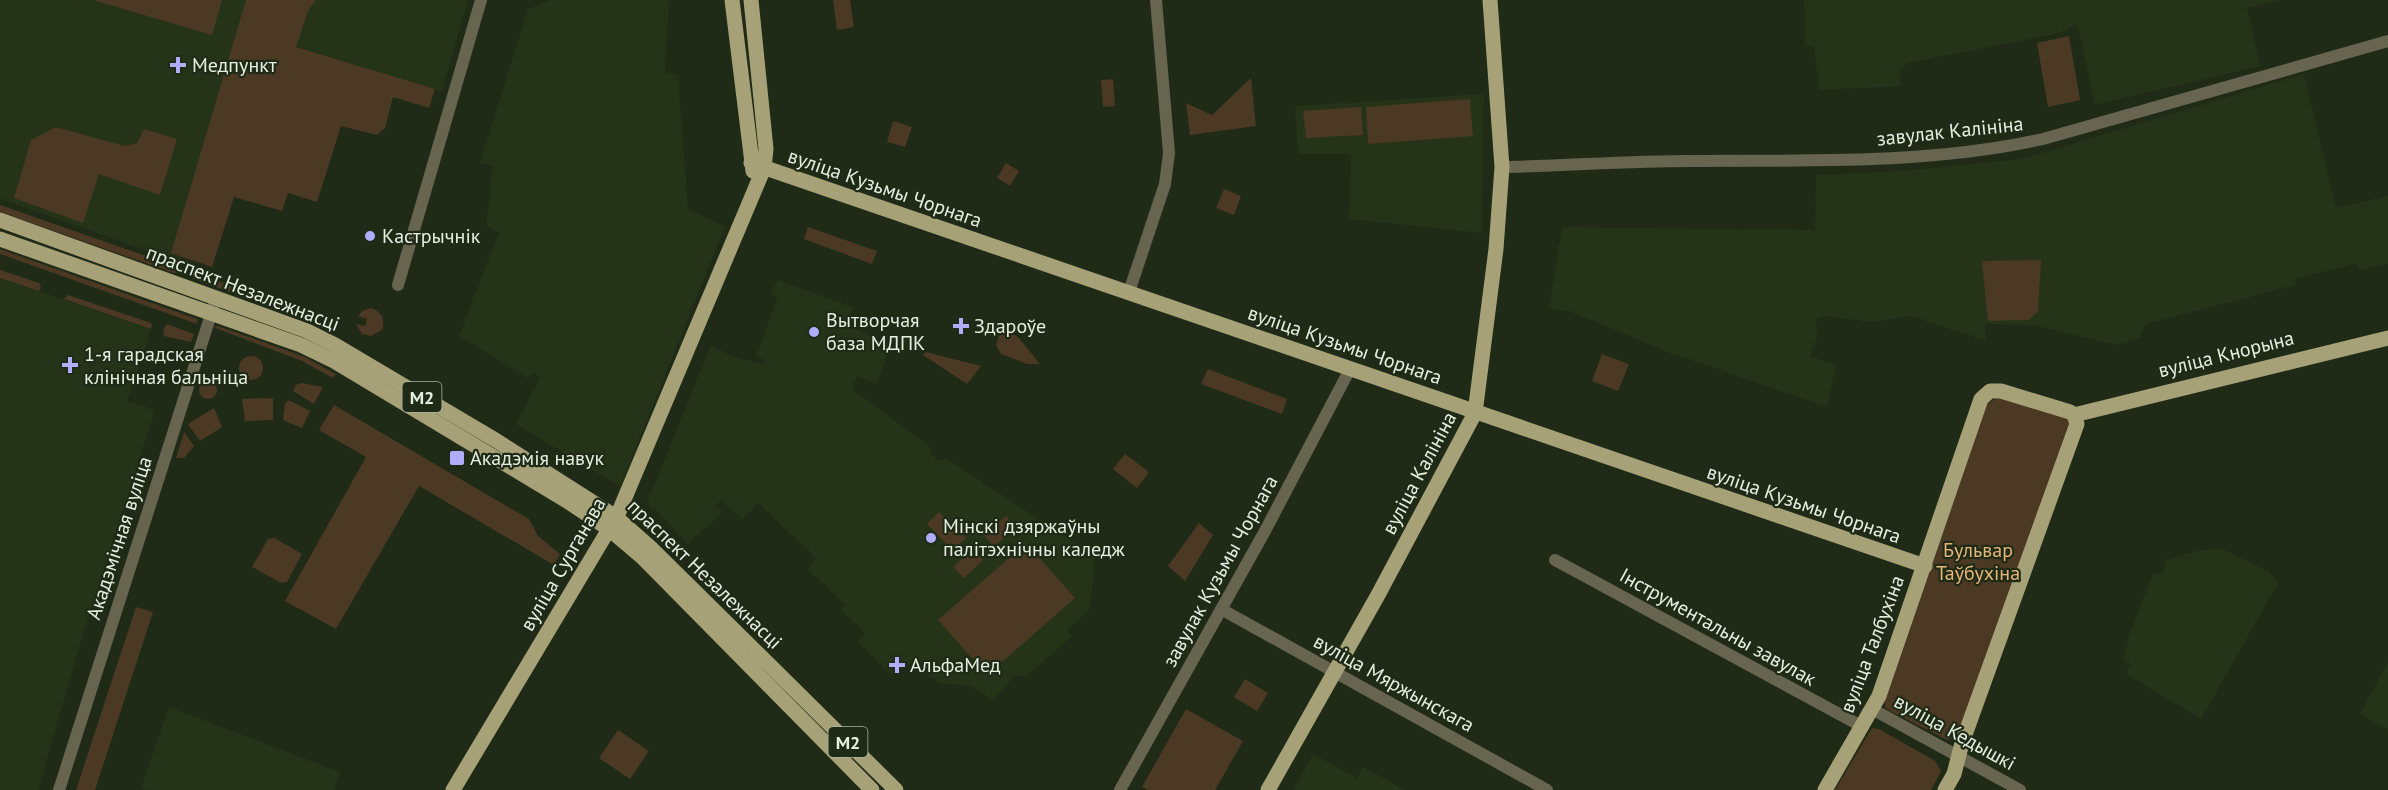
<svg xmlns="http://www.w3.org/2000/svg" width="2388" height="790" font-family="'PT Sans',sans-serif">
<style>
.built{fill:#253318}
.green{fill:#4b3923}
.lines{fill:none;stroke-linecap:round;stroke-linejoin:round}
.minor{stroke:#676450;stroke-width:12}
.major{stroke:#a7a178;stroke-width:15}
.poi-dot{fill:#b0aefa;stroke:#1f2b16;stroke-width:2}
.labels{text-anchor:middle;dominant-baseline:central;stroke-width:4.5;stroke-linejoin:round;paint-order:stroke}
.shield{fill:#1f2b16;stroke:#aab4a4;stroke-width:1.5}
.shield-label{font-size:18px;font-weight:bold;fill:#e6eee1}
.poi-label{font-size:20px;fill:#e6eee1;stroke:#1f2b16;text-anchor:start}
.street-label{font-size:20px;fill:#e6eee1;stroke:#1f2b16}
.park-label{font-size:20px;fill:#e8b578;stroke:#1f2b16}
</style>
<rect width="100%" height="100%" fill="#1f2b16"/>
<g class="built">
<path d="M0,0H468L442,92L248,32L180,262L0,199Z"/>
<path d="M551,0H669L665,72L678,75L688,209L725,227L620,487L516,424L540,377L533,372L528,378L459,336L499,232L486,226L493,166L480,163L528,9Z"/>
<path d="M1804,0H2280L2247,8L2260,66L2095,105L2077,24L2060,33L1908,63L1899,71L1901,86L1819,90L1814,46L1805,45Z"/>
<path d="M2304,74L2336,208L2388,196V264L2359,270L2356,264L2295,279L2296,285L2146,324L2140,338L2116,345L2032,325L1985,324L1986,341L1912,316L1873,322L1823,316L1816,319L1818,335L1810,356L1837,365L1826,407L1668,352L1569,311L1549,309L1562,227L1815,230L1816,175L1900,171L2022,159Z"/>
<path d="M1484,94L1482,233L1349,219L1351,154H1298L1295,106Z"/>
<path d="M0,278L151,329L127,401L155,410L83,634L38,790H0Z"/>
<path d="M777,280L853,307L846,325L891,344L877,384L857,377L852,389L930,447L932,455L938,460L947,459L1095,556L1090,609L1067,630L1072,636L1026,677L1016,675L992,700L969,685L941,684L906,662L893,676L857,642L865,633L840,610L845,604L807,569L816,558L758,503L742,520L721,500L716,505L723,512L688,544L655,509L650,508L646,494L651,493L711,345L729,355L761,364L765,360L756,356L778,297L771,294Z"/>
<path d="M2222,549L2268,571L2278,583L2201,719L2126,674L2130,664L2123,659L2130,632L2153,574L2165,572L2164,560L2200,550Z"/>
<path d="M2388,662V730L2360,714Z"/>
<path d="M169,707L340,772L334,790H149L141,788Z"/>
<path d="M1313,754L1357,778L1363,767L1405,790H1293Z"/>
</g>
<g class="green">
<path d="M93,0H222L212,35Z"/>
<path d="M246,0H316L308,11L296,47L435,89L429,108L393,97L385,128L377,135L341,126L317,202L288,193L282,211L234,197L212,267L171,253Z"/>
<path d="M833,0H850L854,27L837,30Z"/>
<path d="M2069,36L2080,100L2048,107L2037,43Z"/>
<path d="M1251,78L1256,126L1190,135L1186,103L1212,115Z"/>
<path d="M1113,79L1115,106L1103,107L1101,80Z"/>
<path d="M1470,99L1473,136L1368,144L1366,107Z"/>
<path d="M1361,107L1363,135L1306,138L1303,111Z"/>
<path d="M893,121L912,127L905,147L887,142Z"/>
<path d="M56,127L124,146L137,143L144,129L177,139L160,195L99,174L83,223L14,198L31,140Z"/>
<path d="M1006,163L1019,171L1010,186L997,178Z"/>
<path d="M1224,189L1241,196L1234,215L1216,208Z"/>
<path d="M0,205L180,268L179,273H174L0,212Z"/>
<path d="M808,227L877,251L872,264L804,239Z"/>
<path d="M0,249L197,319V324L0,254Z"/>
<path d="M2041,260L2038,311L2029,320L1988,321L1982,261Z"/>
<path d="M0,270L39,283L41,287L39,291L0,278Z"/>
<path d="M192,272L302,310L300,316L193,279Z"/>
<path d="M68,295L151,323L152,326L151,329L64,299Z"/>
<path d="M371,308C381,311 386,319 382,330L371,336L362,334L356,324L365,326L367,319L358,316L362,311Z"/>
<path d="M167,324L194,334L191,342L164,336L163,330Z"/>
<path d="M218,326L305,357L336,374L333,378L302,361L213,327Z"/>
<path d="M1002,326L1019,338L1040,364H1027L1001,354L996,345Z"/>
<path d="M926,352L981,366L967,384L923,355Z"/>
<path d="M1602,354L1629,364L1618,391L1592,381Z"/>
<circle cx="251" cy="368" r="12"/>
<path d="M1208,369L1287,399L1282,414L1201,384Z"/>
<circle cx="208" cy="390" r="9"/>
<path d="M301,383L323,387L314,404L293,391L296,385Z"/>
<path d="M1999,397L2069,418L2072,428L1957,737L1947,740L1890,711L1885,707V702L1987,404Z"/>
<path d="M273,398V420L245,421L242,399Z"/>
<path d="M289,400L310,411L302,428L283,420L285,403Z"/>
<path d="M334,405L529,519L538,536L560,554L554,565L419,486L336,629L285,601L366,457L319,430Z"/>
<path d="M214,408L222,427L200,441L188,424Z"/>
<path d="M184,432L194,446L184,458H176Z"/>
<path d="M1125,454L1149,472L1137,488L1113,469Z"/>
<path d="M939,512L966,538L953,551L927,524Z"/>
<path d="M1006,516L1016,527L994,547L984,535Z"/>
<path d="M1199,523L1213,535L1185,581L1168,566Z"/>
<path d="M274,538L302,554L287,582L281,583L252,567L268,539Z"/>
<path d="M1026,543L1075,598L987,675L938,620Z"/>
<path d="M973,548L983,560L964,578L953,567Z"/>
<path d="M136,607L153,612L95,790H76Z"/>
<path d="M1245,679L1268,693L1257,711L1234,697Z"/>
<path d="M1186,709L1243,741L1215,790H1148L1142,787Z"/>
<path d="M1872,728L1879,729L1935,761L1941,771L1931,790H1835Z"/>
<path d="M618,730L649,751L630,779L599,758Z"/>
</g>
<g class="lines">
<g class="minor">
<path d="M1502,167C1564,166 1626,161 1689,161C1807,160 1927,165 2043,139L2388,41"/>
<path d="M398,285L481,0"/>
<path d="M1129,292L1165,184L1169,153L1156,0"/>
<path d="M1555,560L1863,727"/>
<path d="M1221,609L1547,790"/>
<path d="M1872,709L2020,790"/>
<path d="M59,790L214,305"/>
<path d="M1120,790L1265,531L1350,369"/>
</g>
<g class="major">
<path d="M732,0L753,171"/>
<path d="M751,163L1925,566"/>
<path d="M0,220L307,331L335,345L497,441L616,517L650,547L896,790"/>
<path d="M0,239L301,345L334,361L567,501L609,529L642,557L872,790"/>
<path d="M2074,415L2388,338"/>
<path d="M453,790L618,514L764,168L766,149L751,0"/>
<path d="M1268,790L1378,595L1475,413L1496,249L1502,167L1490,0"/>
<path d="M1825,790L1879,696L1981,399L1990,391H2001L2070,412L2074,415L2077,424L1962,743L1954,774L1945,790"/>
</g>
</g>
<g class="poi-dot">
<path d="M175 56h6v6h6v6h-6v6h-6v-6h-6v-6h6z"/>
<circle cx="370" cy="236" r="6"/>
<path d="M958 317h6v6h6v6h-6v6h-6v-6h-6v-6h6z"/>
<circle cx="814" cy="332" r="6"/>
<path d="M67 356h6v6h6v6h-6v6h-6v-6h-6v-6h6z"/>
<rect x="449" y="450" width="16" height="16" rx="3"/>
<circle cx="931" cy="538" r="6"/>
<path d="M894 656h6v6h6v6h-6v6h-6v-6h-6v-6h6z"/>
</g>
<g class="labels">
<g class="shield">
<rect x="402.5" y="382" width="39" height="30" rx="4.5"/>
<rect x="828.5" y="727" width="39" height="30" rx="4.5"/>
</g>
<g class="shield-label">
<text x="422" y="397">М2</text>
<text x="848" y="742">М2</text>
</g>
<g class="poi-label">
<text x="192" y="65">Медпункт</text>
<text x="382" y="236">Кастрычнік</text>
<text x="826" y="320">Вытворчая<tspan x="826" dy="23">база МДПК</tspan></text>
<text x="974" y="326">Здароўе</text>
<text x="84" y="354">1-я гарадская<tspan x="84" dy="23">клінічная бальніца</tspan></text>
<text x="470" y="458">Акадэмія навук</text>
<text x="943" y="526">Мінскі дзяржаўны<tspan x="943" dy="23">палітэхнічны каледж</tspan></text>
<text x="910" y="665">АльфаМед</text>
</g>
<g class="street-label">
<text transform="translate(1950 131) rotate(-6)">завулак Калініна</text>
<text transform="translate(885 188) rotate(19)">вуліца Кузьмы Чорнага</text>
<text transform="translate(243 288) rotate(21)">праспект Незалежнасці</text>
<text transform="translate(1345 345) rotate(19)">вуліца Кузьмы Чорнага</text>
<text transform="translate(2226 354) rotate(-14)">вуліца Кнорына</text>
<text transform="translate(1419 473) rotate(-62)">вуліца Калініна</text>
<text transform="translate(1804 504) rotate(19)">вуліца Кузьмы Чорнага</text>
<text transform="translate(119 538) rotate(-72)">Акадэмічная вуліца</text>
<text transform="translate(563 564) rotate(-60)">вуліца Сурганава</text>
<text transform="translate(1220 571) rotate(-61)">завулак Кузьмы Чорнага</text>
<text transform="translate(705 574) rotate(44)">праспект Незалежнасці</text>
<text transform="translate(1718 627) rotate(29)">Інструментальны завулак</text>
<text transform="translate(1872 644) rotate(-69)">вуліца Талбухіна</text>
<text transform="translate(1394 683) rotate(29)">вуліца Мяржынскага</text>
<text transform="translate(1955 732) rotate(29)">вуліца Кедышкі</text>
</g>
<g class="park-label">
<text x="1978" y="550">Бульвар<tspan x="1978" dy="23">Таўбухіна</tspan></text>
</g>
</g>
</svg>
